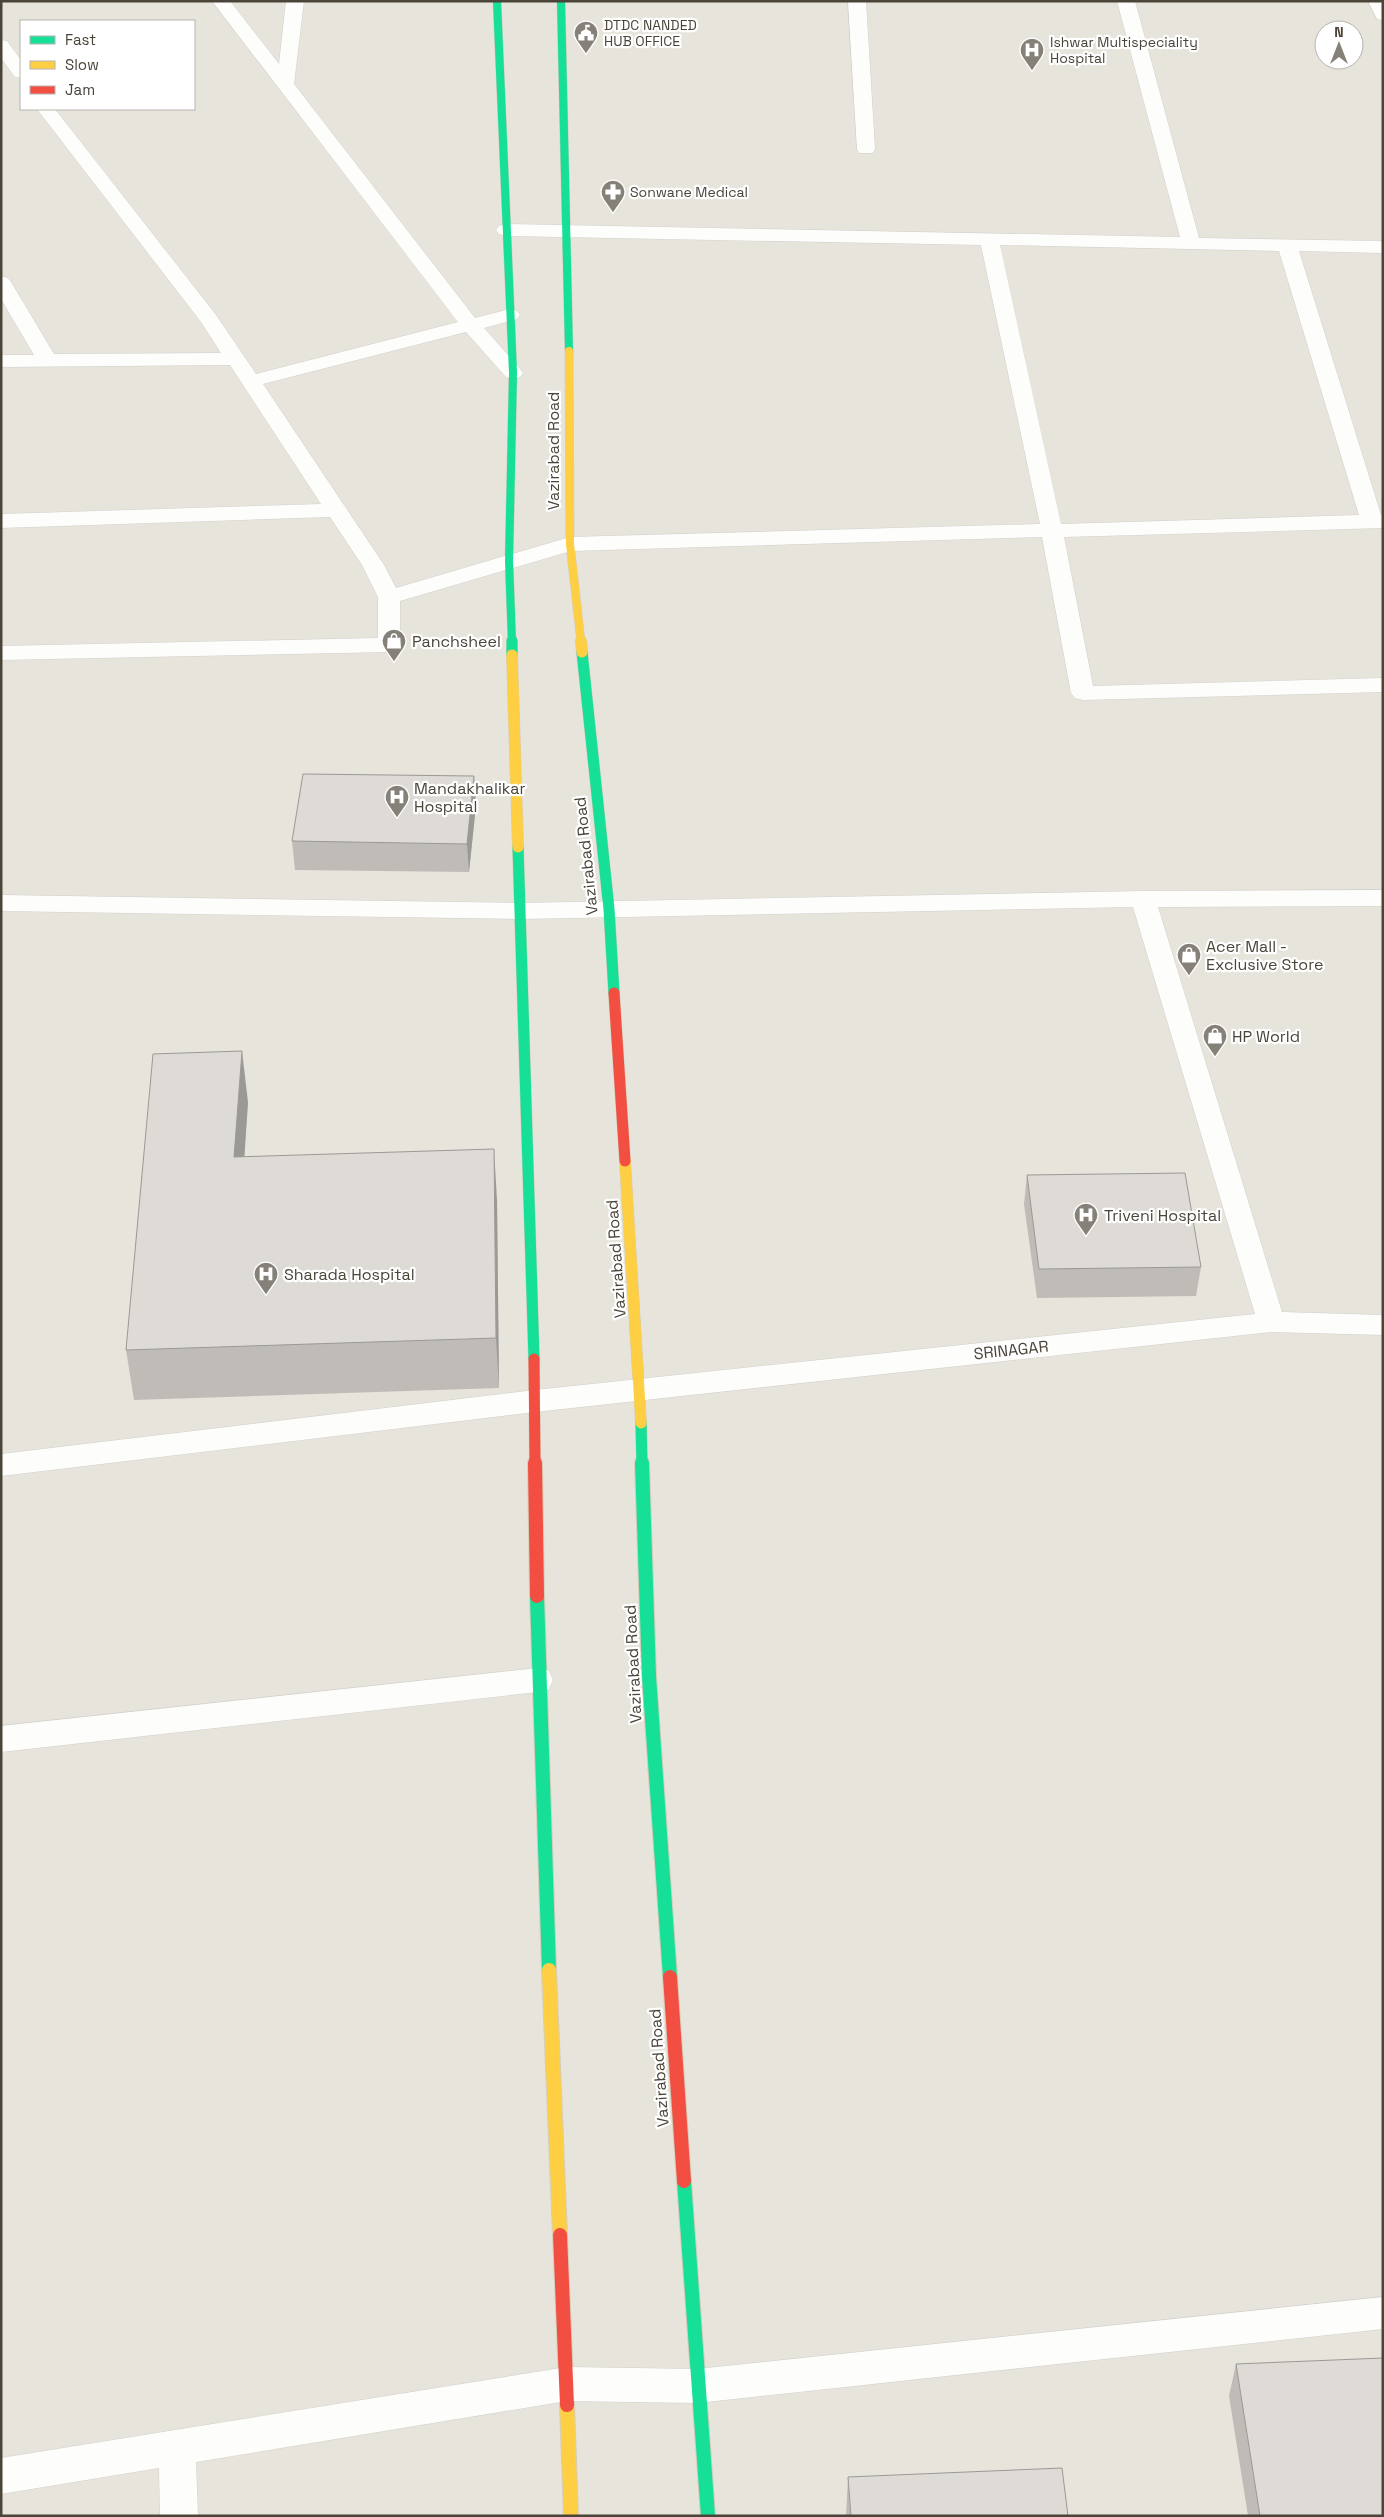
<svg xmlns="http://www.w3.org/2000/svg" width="1384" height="2517" font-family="'Space Grotesk',sans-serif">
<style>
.residential{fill:#e7e4dc;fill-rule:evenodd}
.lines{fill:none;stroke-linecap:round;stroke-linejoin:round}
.street-casing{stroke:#d2d0cb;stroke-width:1}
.fast-far2-casing{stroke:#d6cebb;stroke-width:9}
.fast-far1-casing{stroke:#d6cebb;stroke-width:12}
.fast-casing{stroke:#d6cebb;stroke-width:16}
.slow-far2-casing{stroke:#d6cebb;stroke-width:9}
.slow-far1-casing{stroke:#d6cebb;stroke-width:12}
.slow-casing{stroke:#d6cebb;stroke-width:16}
.jam-far1-casing{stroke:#d6cebb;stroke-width:12}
.jam-casing{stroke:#d6cebb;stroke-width:16}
.street{fill:#fdfdfc;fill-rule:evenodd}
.fast-far2{stroke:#16e098;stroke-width:8}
.fast-far1{stroke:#16e098;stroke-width:11}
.fast{stroke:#16e098;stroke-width:14}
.slow-far2{stroke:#ffcf43;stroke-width:8}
.slow-far1{stroke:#ffcf43;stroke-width:11}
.slow{stroke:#ffcf43;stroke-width:14}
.jam-far1{stroke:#f24e42;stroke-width:11}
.jam{stroke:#f24e42;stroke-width:14}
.wall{fill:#bfbcb8}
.shaded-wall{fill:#9b9996}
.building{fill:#dedbd6;stroke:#9b9996}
.labels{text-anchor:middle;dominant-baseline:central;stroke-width:4.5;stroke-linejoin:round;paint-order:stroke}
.far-poi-label{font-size:14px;fill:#4b4439;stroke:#fff;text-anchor:start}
.street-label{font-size:16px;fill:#4b4439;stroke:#fff}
.poi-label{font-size:16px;fill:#4b4439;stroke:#fff;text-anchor:start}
</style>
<rect width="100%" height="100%" fill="#f4f2ee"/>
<path class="residential" d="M1,1H1383V2516H1ZM21,21H194V109H21ZM1324,30H1354V60H1324Z"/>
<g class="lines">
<defs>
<g id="street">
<path d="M212,1H230L279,64L286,1H304L294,84L475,318L510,309L517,311L520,315L517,319L484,328L520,369L523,373L520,377L513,379L506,377L466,332L263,384L384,565L396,588L570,537L1040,524L981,245L506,236L499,234L496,230L499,226L506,224L1180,237L1117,1H1135L1199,238L1383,241V253L1299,251L1381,515L1383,514V528L1064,537L1093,686L1383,678V692L1083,700L1075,698L1071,693L1042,537L571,551L400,601V645L397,650L389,652L1,660V646L378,638V597L362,565L330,517L1,528V514L321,504L230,365L1,367V355H34L1,299V276L8,278L11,282L54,354L221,353L201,322L37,109H55L216,315L256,374L458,322ZM1000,245L1279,251L1359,515L1061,524Z"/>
<path d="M848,1H866L875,149L873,153H859L857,149Z"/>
<path d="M1368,1H1383V20L1377,19Z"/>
<path d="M1,40L7,41L21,60V78L15,77L1,58Z"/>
<path d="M1383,890V906L1158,907L1282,1312L1383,1315V1335L1271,1332L535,1412L1,1476V1454L535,1390L1255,1314L1133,907L521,919L1,911V895L521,903L1143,891Z"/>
<path d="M538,1668L549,1671L553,1680L549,1689L538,1692L1,1752V1726Z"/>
<path d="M1383,2297V2329L697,2403L567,2401L196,2462L198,2516H160L159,2468L1,2494V2458L567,2367L697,2369Z"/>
</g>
<g id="fast-far2">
<path d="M497,1L513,373L509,561L512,642"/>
<path d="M561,1L569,351"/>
</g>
<g id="fast-far1">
<path d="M512,641V655"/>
<path d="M582,652L609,909L614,993"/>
<path d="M518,847L534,1359"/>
<path d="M641,1423L642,1464"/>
</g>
<g id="fast">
<path d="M642,1463L649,1676L670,1977"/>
<path d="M537,1596L549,1970"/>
<path d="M684,2181L708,2516"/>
</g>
<path id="slow-far2" d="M569,351L570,544L581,642"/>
<g id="slow-far1">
<path d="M581,641L582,652"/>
<path d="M512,655L518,847"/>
<path d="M625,1161L641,1423"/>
</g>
<g id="slow">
<path d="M549,1970L560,2235"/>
<path d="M567,2405L571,2516"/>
</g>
<g id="jam-far1">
<path d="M614,993L625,1161"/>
<path d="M534,1359L535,1464"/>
</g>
<g id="jam">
<path d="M535,1463L537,1596"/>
<path d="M670,1977L684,2181"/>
<path d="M560,2235L567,2405"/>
</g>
</defs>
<use href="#street" class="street-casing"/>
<use href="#fast-far2" class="fast-far2-casing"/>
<use href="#fast-far1" class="fast-far1-casing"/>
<use href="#fast" class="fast-casing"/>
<use href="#slow-far2" class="slow-far2-casing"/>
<use href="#slow-far1" class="slow-far1-casing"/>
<use href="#slow" class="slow-casing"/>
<use href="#jam-far1" class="jam-far1-casing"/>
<use href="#jam" class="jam-casing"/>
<use href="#street" class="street"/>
<use href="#fast-far2" class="fast-far2"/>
<use href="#fast-far1" class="fast-far1"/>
<use href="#fast" class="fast"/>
<use href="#slow-far2" class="slow-far2"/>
<use href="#slow-far1" class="slow-far1"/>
<use href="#slow" class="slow"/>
<use href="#jam-far1" class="jam-far1"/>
<use href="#jam" class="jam"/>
</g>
<g class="wall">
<path d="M474,776L476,805L469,872L295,870L292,841Z"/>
<path d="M248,1102L244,1157L497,1200L499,1388L134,1400L126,1350Z"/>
<path d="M1027,1175L1201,1267L1196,1296L1037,1298L1024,1204Z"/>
<path d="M1236,2364L1383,2516H1248L1229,2396Z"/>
<path d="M848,2477L1068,2516H846Z"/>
</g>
<g class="shaded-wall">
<path d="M474,776L476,805L469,872L467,844Z"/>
<path d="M242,1051L248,1102L241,1208L234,1157Z"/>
<path d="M494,1149L497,1200L499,1388L496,1338Z"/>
</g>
<g class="building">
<path d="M303,774L474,776L467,844L292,841Z"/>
<path d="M242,1051L234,1157L494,1149L496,1338L126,1350L153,1054Z"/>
<path d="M1185,1173L1201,1267L1039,1269L1027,1175Z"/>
<path d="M1383,2358V2516H1260L1236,2364Z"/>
<path d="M1062,2468L1068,2516H851L848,2477Z"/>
</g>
<defs>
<symbol id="civic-pin" viewBox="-11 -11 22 30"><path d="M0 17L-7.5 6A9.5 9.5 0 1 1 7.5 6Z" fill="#868178" stroke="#fff"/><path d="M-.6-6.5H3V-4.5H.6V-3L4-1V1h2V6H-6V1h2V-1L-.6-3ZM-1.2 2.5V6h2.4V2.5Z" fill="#fff"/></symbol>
<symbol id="hospital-pin" viewBox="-11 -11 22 30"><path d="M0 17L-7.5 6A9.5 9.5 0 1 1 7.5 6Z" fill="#868178" stroke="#fff"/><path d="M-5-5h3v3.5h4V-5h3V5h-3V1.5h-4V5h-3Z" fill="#fff"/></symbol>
<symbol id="pharmacy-pin" viewBox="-11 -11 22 30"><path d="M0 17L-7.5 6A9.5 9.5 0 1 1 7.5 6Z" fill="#868178" stroke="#fff"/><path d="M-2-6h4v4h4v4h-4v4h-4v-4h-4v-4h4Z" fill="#fff"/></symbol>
<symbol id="shop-pin" viewBox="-11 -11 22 30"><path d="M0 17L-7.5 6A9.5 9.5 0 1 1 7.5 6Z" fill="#868178" stroke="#fff"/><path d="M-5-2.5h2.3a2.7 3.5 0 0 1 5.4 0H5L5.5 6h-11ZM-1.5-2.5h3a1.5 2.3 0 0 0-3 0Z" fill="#fff"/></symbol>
</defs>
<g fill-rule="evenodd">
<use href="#civic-pin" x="572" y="19" width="28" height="38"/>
<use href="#hospital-pin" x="1018" y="36" width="28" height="38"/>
<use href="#pharmacy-pin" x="599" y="178" width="28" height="38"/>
<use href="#shop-pin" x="380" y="627" width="28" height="38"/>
<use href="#hospital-pin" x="383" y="783" width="28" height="38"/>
<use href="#shop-pin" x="1175" y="941" width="28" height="38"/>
<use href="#shop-pin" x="1201" y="1022" width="28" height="38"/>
<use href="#hospital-pin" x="1072" y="1201" width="28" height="38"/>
<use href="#hospital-pin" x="252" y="1260" width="28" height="38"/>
</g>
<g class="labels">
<g class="far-poi-label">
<text x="604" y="25">DTDC NANDED<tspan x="604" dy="16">HUB OFFICE</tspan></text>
<text x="1050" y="42">Ishwar Multispeciality<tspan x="1050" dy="16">Hospital</tspan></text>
<text x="630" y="192">Sonwane Medical</text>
</g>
<g class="street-label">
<text transform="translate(553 451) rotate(-90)">Vazirabad Road</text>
<text transform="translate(586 856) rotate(-96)">Vazirabad Road</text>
<text transform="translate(616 1259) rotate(-94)">Vazirabad Road</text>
<text transform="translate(1011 1350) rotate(-6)">SRINAGAR</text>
<text transform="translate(633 1664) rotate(-93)">Vazirabad Road</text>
<text transform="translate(659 2068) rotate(-94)">Vazirabad Road</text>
</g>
<g class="poi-label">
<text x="412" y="641">Panchsheel</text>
<text x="414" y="788">Mandakhalikar<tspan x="414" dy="18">Hospital</tspan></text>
<text x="1206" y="946">Acer Mall -<tspan x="1206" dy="18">Exclusive Store</tspan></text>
<text x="1232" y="1036">HP World</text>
<text x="1104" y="1215">Triveni Hospital</text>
<text x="284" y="1274">Sharada Hospital</text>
</g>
</g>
<rect width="1384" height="2517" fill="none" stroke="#4b4439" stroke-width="5"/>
<rect x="20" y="20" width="175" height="90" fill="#ffffff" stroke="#b7b4b0"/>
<rect x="30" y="36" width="25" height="8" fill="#16e098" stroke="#b7b4b0"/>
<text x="65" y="45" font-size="15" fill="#4b4439">Fast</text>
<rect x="30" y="61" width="25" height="8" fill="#ffcf43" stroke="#b7b4b0"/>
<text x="65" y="70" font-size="15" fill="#4b4439">Slow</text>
<rect x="30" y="86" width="25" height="8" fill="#f24e42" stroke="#b7b4b0"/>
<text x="65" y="95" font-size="15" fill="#4b4439">Jam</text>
<g transform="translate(1339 45)"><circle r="24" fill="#ffffff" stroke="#b7b4b0"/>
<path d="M0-4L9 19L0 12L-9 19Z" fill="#868178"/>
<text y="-8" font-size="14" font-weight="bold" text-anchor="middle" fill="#4b4439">N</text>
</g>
</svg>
